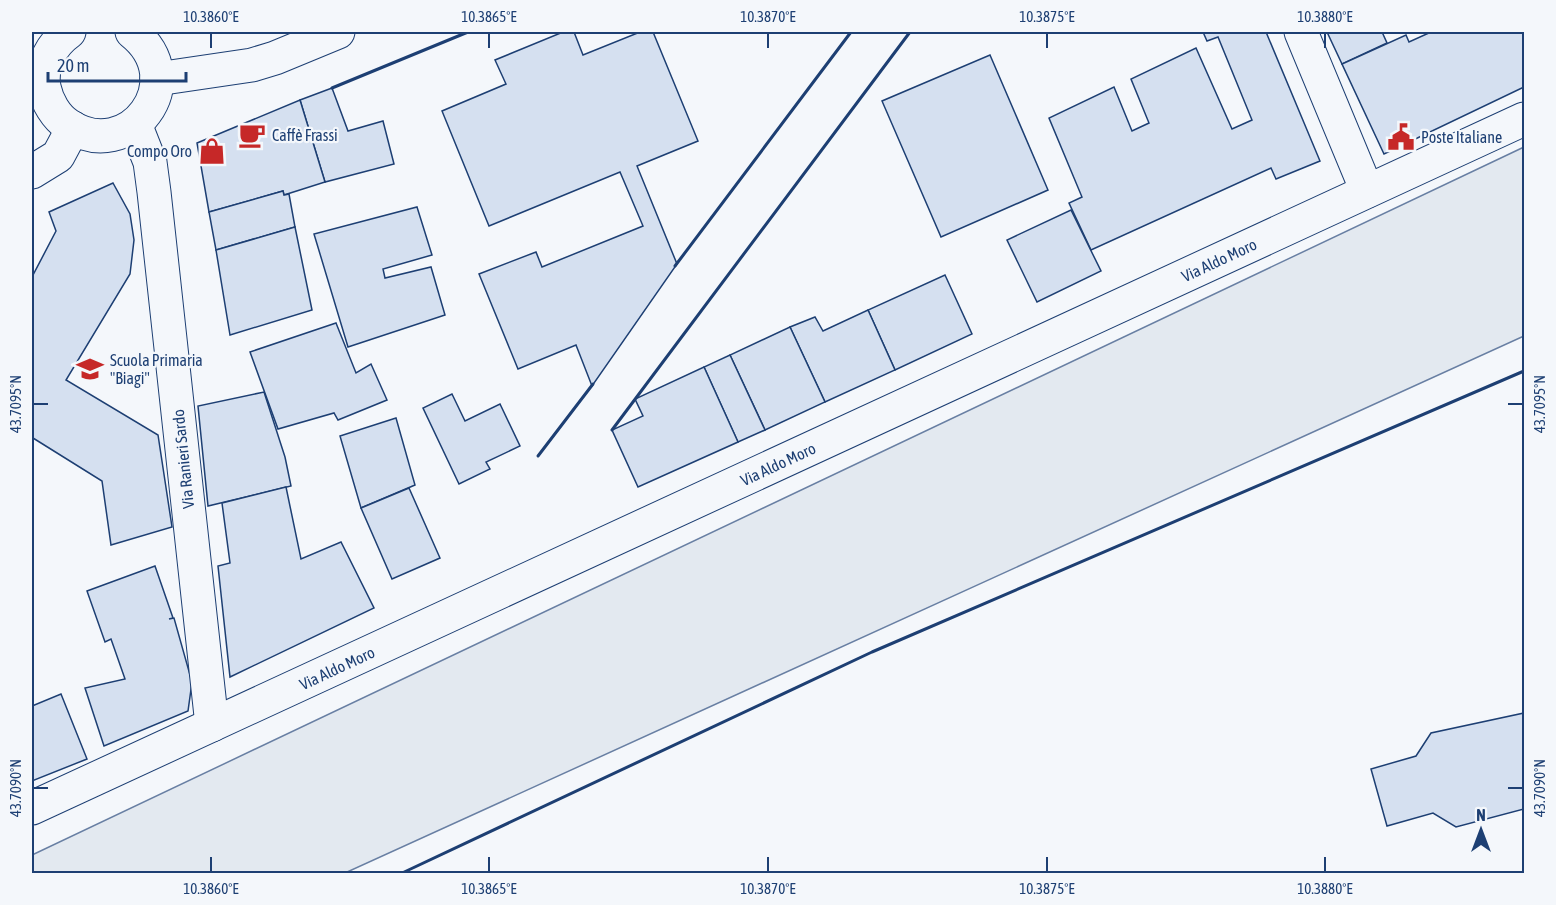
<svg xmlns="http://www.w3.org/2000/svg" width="1556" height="905" font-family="'Asap Condensed',sans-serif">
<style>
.green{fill:#e3e9f0;stroke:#687fa3;stroke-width:1.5}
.building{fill:#d5e0f0;stroke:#1d3f73;stroke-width:1.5}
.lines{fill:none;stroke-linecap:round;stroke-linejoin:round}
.minor-casing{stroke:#1d3f73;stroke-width:35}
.major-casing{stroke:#1d3f73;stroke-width:35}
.minor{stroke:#f4f7fb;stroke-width:33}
.major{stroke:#f4f7fb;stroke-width:33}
.wall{stroke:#1d3f73;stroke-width:3}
.ticks{fill:none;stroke:#1d3f73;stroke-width:2}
.labels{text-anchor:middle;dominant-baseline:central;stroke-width:4.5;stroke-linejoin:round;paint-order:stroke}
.poi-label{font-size:16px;fill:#1d3f73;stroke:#f4f7fb;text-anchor:start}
.street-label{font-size:16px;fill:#1d3f73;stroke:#f4f7fb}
.neatline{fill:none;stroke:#1d3f73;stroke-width:2}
.ticks-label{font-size:15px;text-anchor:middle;fill:#1d3f73}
</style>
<rect width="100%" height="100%" fill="#f4f7fb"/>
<path class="green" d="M1524,147V336L345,873H32V855Z"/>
<g class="building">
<path d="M563,32H574L583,55L640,32H653L698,141L637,166L677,264L592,386L576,345L518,369L479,274L536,252L542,267L643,226L620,172L489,226L442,111L506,84L495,60Z"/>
<path d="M1203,32H1266L1320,161L1276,179L1271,168L1091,250L1069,203L1082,197L1049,118L1114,87L1132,131L1149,123L1131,79L1196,48L1232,129L1252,120L1218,37L1207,41Z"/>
<path d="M1327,32H1382L1387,43L1342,64Z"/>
<path d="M1431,32H1524V87L1384,154L1342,64L1406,35L1409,42Z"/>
<path d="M990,55L1048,190L941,237L882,101Z"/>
<path d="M332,88L348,131L383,121L394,164L325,182L300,100Z"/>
<path d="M300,100L325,182L284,195L283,191L209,212L197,143Z"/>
<path d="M113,183L130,214L134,240L130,274L66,380L158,435L172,527L111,545L102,481L33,438L32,441V277L56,231L49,212Z"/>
<path d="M283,191L284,195L289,194L295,227L216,250L209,212Z"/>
<path d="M417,207L432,255L383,269L385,278L431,267L445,315L348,347L314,234Z"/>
<path d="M1071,210L1101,271L1037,302L1007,240Z"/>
<path d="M295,227L312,310L230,335L216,250Z"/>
<path d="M945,275L972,334L895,370L868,310Z"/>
<path d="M868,310L895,370L825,402L790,327L815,317L823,331Z"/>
<path d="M336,323L356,373L371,364L387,400L338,420L334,413L278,429L250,352Z"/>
<path d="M790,327L825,402L765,430L730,355Z"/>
<path d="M730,355L765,430L738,442L704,367Z"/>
<path d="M704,367L738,442L638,487L612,430L643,416L635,399Z"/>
<path d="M264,392L285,457L291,486L208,506L198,406Z"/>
<path d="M452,394L465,421L500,404L520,446L486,462L490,469L459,484L423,408Z"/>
<path d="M396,418L415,485L361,508L340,436Z"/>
<path d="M286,487L301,559L341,542L374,608L230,677L218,566L230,563L222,503Z"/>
<path d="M409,488L440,558L392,579L361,508Z"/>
<path d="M155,566L173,618L169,619L174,618L192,682L188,711L104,746L85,688L125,679L111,639L105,642L87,591Z"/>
<path d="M61,694L87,759L32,781V706Z"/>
<path d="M1524,713V809L1456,827L1433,813L1387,826L1371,769L1416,756L1431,733Z"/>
</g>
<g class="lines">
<defs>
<g id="minor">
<path d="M1301,32L1367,191"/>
<path d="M135,124L150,162L154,192L212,725"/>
<path d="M32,808L1524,119"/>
</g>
<g id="major">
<path d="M69,32C52,44 40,65 44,87C47,102 56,117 68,125C128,166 194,81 132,32"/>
<path d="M157,79L252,65L275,58L338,32"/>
<path d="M32,172L58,156L73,128"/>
</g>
</defs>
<use href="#minor" class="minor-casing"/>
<use href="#major" class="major-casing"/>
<use href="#minor" class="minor"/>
<use href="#major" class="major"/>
<g class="wall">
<path d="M332,88L468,32"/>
<path d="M675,266L851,32"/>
<path d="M612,430L910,32"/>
<path d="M538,456L593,384"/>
<path d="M400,874L872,652L1524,371"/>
</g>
</g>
<path class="ticks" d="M211,33V48M489,33V48M768,33V48M1047,33V48M1325,33V48M33,404H48M1508,404H1523M33,788H48M1508,788H1523M211,857V872M489,857V872M768,857V872M1047,857V872M1325,857V872"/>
<defs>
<symbol id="cafe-bare" viewBox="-9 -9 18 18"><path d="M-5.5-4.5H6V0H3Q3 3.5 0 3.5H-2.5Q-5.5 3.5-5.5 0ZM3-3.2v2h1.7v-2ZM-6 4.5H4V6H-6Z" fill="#c62828" stroke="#f4f7fb" stroke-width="2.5" paint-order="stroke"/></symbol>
<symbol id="civic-bare" viewBox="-9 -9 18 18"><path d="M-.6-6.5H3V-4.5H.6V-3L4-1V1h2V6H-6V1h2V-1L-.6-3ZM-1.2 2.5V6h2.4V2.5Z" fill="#c62828" stroke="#f4f7fb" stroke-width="2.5" paint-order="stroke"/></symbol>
<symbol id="shop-bare" viewBox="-9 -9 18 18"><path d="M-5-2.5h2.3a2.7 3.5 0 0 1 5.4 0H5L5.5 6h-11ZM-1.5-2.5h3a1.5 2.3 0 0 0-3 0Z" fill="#c62828" stroke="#f4f7fb" stroke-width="2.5" paint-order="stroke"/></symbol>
<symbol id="school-bare" viewBox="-9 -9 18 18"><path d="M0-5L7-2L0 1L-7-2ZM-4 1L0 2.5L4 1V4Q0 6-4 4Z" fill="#c62828" stroke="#f4f7fb" stroke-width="2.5" paint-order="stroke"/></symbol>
</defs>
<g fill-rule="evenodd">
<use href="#cafe-bare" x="233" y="116" width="38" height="38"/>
<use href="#civic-bare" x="1382" y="118" width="38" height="38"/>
<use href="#shop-bare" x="193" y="132" width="38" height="38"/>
<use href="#school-bare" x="71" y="350" width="38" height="38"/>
</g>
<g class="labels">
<g class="poi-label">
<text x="272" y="135">Caffè Frassi</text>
<text x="1421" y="137">Poste Italiane</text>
<text x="192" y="151" text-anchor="end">Compo Oro</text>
<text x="110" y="360">Scuola Primaria<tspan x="110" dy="18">"Biagi"</tspan></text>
</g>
<g class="street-label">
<text transform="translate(1219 260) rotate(-25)">Via Aldo Moro</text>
<text transform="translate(183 459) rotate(-96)">Via Ranieri Sardo</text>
<text transform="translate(778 464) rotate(-25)">Via Aldo Moro</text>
<text transform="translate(337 668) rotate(-25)">Via Aldo Moro</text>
</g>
</g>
<rect width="1556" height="905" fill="none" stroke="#f4f7fb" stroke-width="66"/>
<g transform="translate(1481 830)" stroke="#f4f7fb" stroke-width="4.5" paint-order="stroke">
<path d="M0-4.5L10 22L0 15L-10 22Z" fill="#1d3f73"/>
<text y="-9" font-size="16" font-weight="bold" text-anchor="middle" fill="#1d3f73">N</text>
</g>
<path d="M48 72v9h138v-9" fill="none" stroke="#1d3f73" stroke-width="3"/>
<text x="57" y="72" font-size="18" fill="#1d3f73" stroke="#f4f7fb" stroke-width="4.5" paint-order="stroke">20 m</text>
<rect x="33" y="33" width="1490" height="839" class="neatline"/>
<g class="ticks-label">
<text x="211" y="22">10.3860°E</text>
<text x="489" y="22">10.3865°E</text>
<text x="768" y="22">10.3870°E</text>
<text x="1047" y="22">10.3875°E</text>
<text x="1325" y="22">10.3880°E</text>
<text transform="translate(16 404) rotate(-90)" y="5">43.7095°N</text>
<text transform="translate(1540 404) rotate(-90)" y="5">43.7095°N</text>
<text transform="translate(16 788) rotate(-90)" y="5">43.7090°N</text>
<text transform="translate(1540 788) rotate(-90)" y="5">43.7090°N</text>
<text x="211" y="894">10.3860°E</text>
<text x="489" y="894">10.3865°E</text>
<text x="768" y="894">10.3870°E</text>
<text x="1047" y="894">10.3875°E</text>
<text x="1325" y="894">10.3880°E</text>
</g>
</svg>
